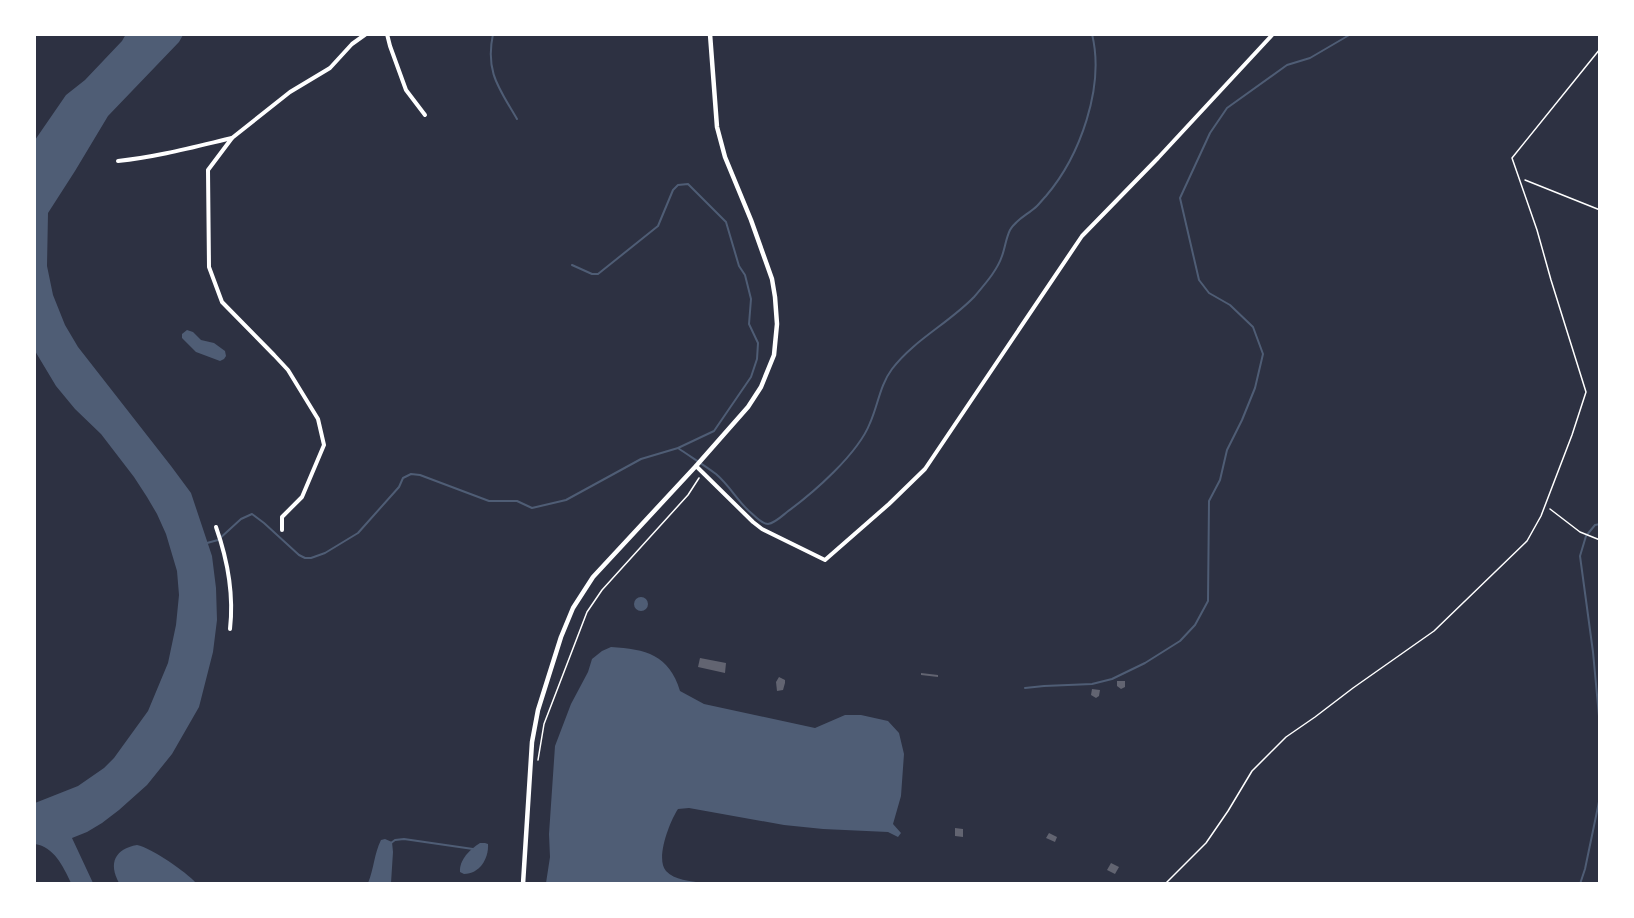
<svg xmlns="http://www.w3.org/2000/svg" width="1634" height="918" font-family="Helvetica,sans-serif">
<style>
.water{fill:#4f5d75}
.lines{fill:none;stroke-linecap:round;stroke-linejoin:round}
.stream{stroke:#4f5d75;stroke-width:2}
.building{fill:#626471}
.path{stroke:#fff;stroke-width:1.5}
.service{stroke:#fff;stroke-width:1.5}
.minor{stroke:#fff;stroke-width:4}
.tertiary{stroke:#fff;stroke-width:4.5}
</style>
<rect width="100%" height="100%" fill="#2d3142"/>
<g class="water">
<path d="M126,34L183,35L179,42L108,116L75,171L48,213L47,266L53,295L65,325L78,347L171,466L191,493L212,556L216,588L217,620L213,652L199,707L172,754L147,785L119,810L102,823L87,832L72,838L93,883H71C63,866 54,847 35,844V803L78,786L104,768L114,758L148,711L168,663L176,625L179,595L177,571L166,534L157,514L147,497L134,477L101,434L75,409L56,386L35,351V140L66,95L85,80L122,41Z"/>
<path d="M187,330L193,332L201,340L214,343L225,351L226,356L224,359L220,361L196,352L182,338V334Z"/>
<circle cx="641" cy="604" r="7"/>
<path d="M611,647C646,649 669,655 680,691L704,704L815,728L845,715H861L888,721L899,733L904,754L901,796L893,824L901,833L898,837L888,832L823,829L784,825L689,808L678,809C670,821 655,859 666,871C674,880 691,881 702,883H546L550,857L549,834L555,746L571,704L588,672L592,659L602,651Z"/>
<path d="M385,839L392,842L393,852L391,883H368C374,869 374,854 381,840Z"/>
<path d="M480,843H485L488,844C489,859 479,874 464,874L460,872C459,860 470,849 480,843Z"/>
<path d="M137,845C152,848 186,872 196,883H119C108,863 115,849 137,845Z"/>
</g>
<g class="lines">
<g class="stream">
<path d="M493,34C485,72 499,88 517,119"/>
<path d="M678,448C691,457 704,465 716,474C729,485 737,500 749,511C754,515 761,524 768,524C775,523 782,516 787,512C813,493 858,454 870,423C878,405 880,385 892,369C914,340 949,323 974,297C984,285 997,271 1002,256C1005,248 1006,238 1010,230C1016,219 1029,214 1037,206C1040,203 1043,199 1046,196C1080,156 1105,87 1092,34"/>
<path d="M1600,524L1595,525L1586,536L1580,556L1593,652L1600,727"/>
<path d="M207,543L218,540L241,519L252,514L264,523L299,555L305,558H311L325,553L358,533L399,487L403,478L411,474L420,475L489,501H517L532,508L566,500L641,459L678,448L714,431L751,377L757,359L758,343L749,324L751,299L745,275L739,266L726,222L688,184L678,185L673,190L658,226L598,274H592L572,265"/>
<path d="M1025,688L1044,686L1092,684L1112,679L1145,663L1180,641L1195,625L1208,601L1209,501L1220,480L1227,450L1242,420L1255,388L1263,354L1253,327L1230,305L1209,293L1199,280L1180,198L1210,133L1227,108L1287,65L1310,58L1351,34"/>
<path d="M391,843L395,840L404,839L473,849"/>
<path d="M1580,884L1585,869L1600,797"/>
</g>
</g>
<g class="building">
<path d="M700,658L726,663L725,673L698,667Z"/>
<path d="M921,673L938,675V677L921,675Z"/>
<path d="M779,677L785,680V683L783,690L777,691L776,682Z"/>
<path d="M1117,681H1125V687L1121,689L1117,686Z"/>
<path d="M1092,689L1100,690L1099,696L1096,698L1091,695Z"/>
<path d="M955,828L963,829V837L955,836Z"/>
<path d="M1049,833L1057,837L1055,842L1046,838Z"/>
<path d="M1111,863L1119,867L1115,874L1107,870Z"/>
</g>
<g class="lines">
<g class="path">
<path d="M1525,180L1600,210"/>
<path d="M34,481H35"/>
<path d="M1550,509L1580,532L1600,540"/>
<path d="M538,760L544,724L587,612L602,590L688,495L699,478"/>
</g>
<path class="service" d="M1165,884L1206,843L1228,811L1252,771L1286,737L1315,717L1353,688L1434,631L1527,541L1541,516L1572,435L1586,392L1551,280L1537,230L1512,158L1600,49"/>
<g class="minor">
<path d="M387,34L390,46L406,90L425,115"/>
<path d="M118,161C157,157 194,147 232,138"/>
<path d="M696,466L753,522L762,529L825,560L889,504L925,469L1082,236L1158,158L1273,34"/>
<path d="M216,527C228,561 234,594 230,629"/>
<path d="M282,530V517L302,497L324,445L318,419L288,370L274,355L222,302L209,267L208,170L232,138L290,92L330,68L352,44L366,34"/>
</g>
<path class="tertiary" d="M523,884L532,742L538,710L549,675L561,637L573,608L593,577L696,466L748,407L761,387L774,355L777,324L775,297L772,279L751,220L725,157L717,127L710,34"/>
</g>
<rect width="1634" height="918" fill="none" stroke="#ffffff" stroke-width="72"/>
</svg>
